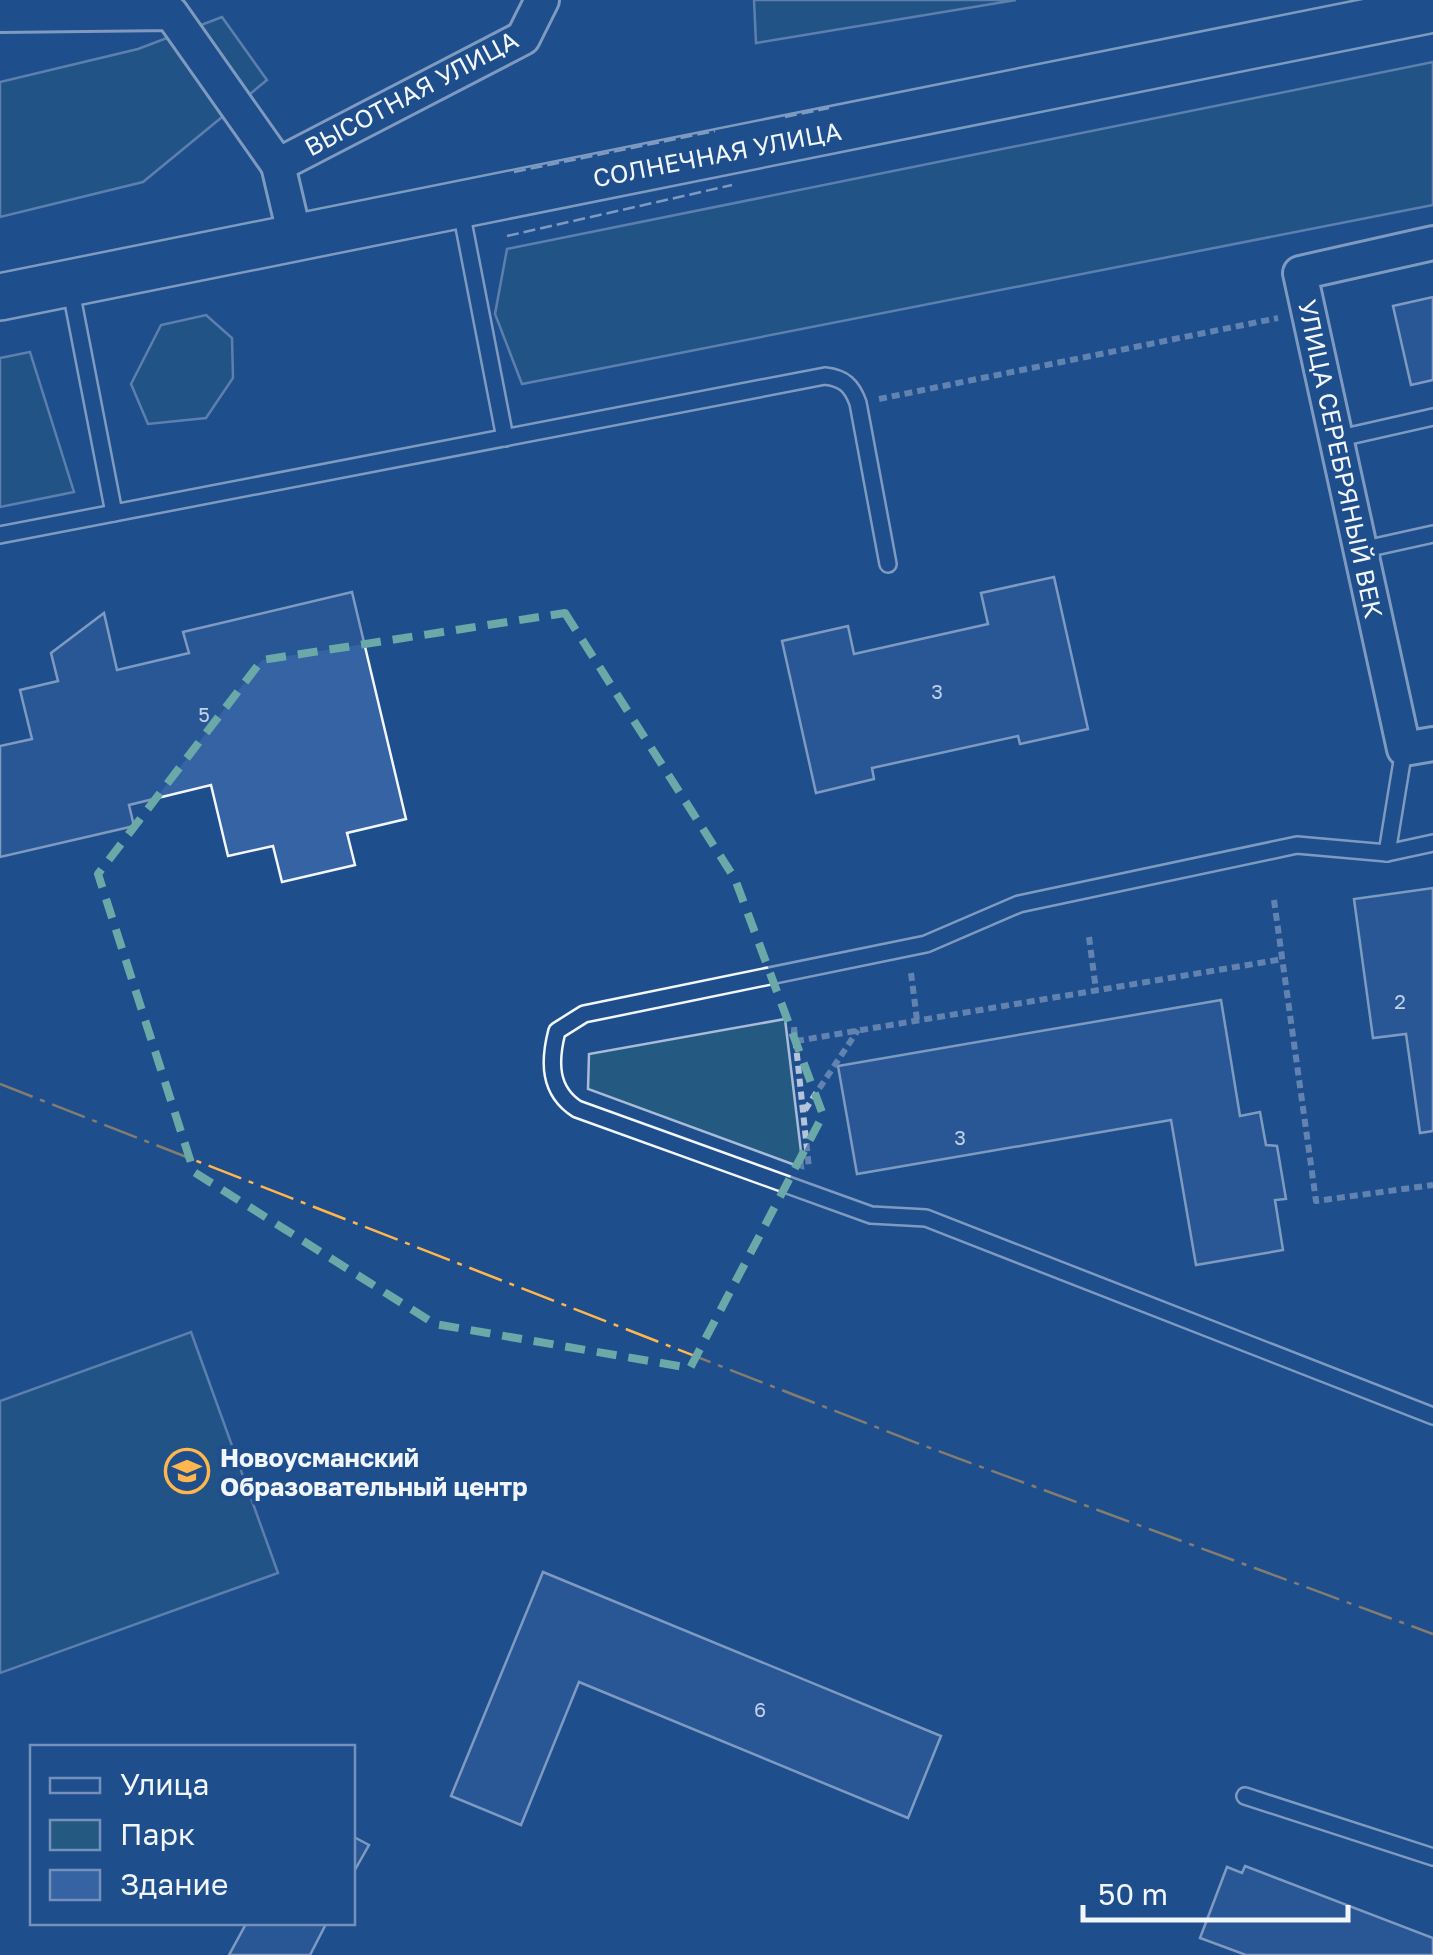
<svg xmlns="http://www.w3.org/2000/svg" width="1433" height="1955" font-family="'Golos Text',sans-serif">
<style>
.green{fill:#245a82;stroke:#a8bbd7;stroke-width:2.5}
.building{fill:#3563a3;stroke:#f2f6ff;stroke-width:2.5}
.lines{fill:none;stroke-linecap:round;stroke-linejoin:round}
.lane-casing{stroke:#f2f6ff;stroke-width:20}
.street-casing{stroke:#f2f6ff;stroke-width:38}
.secondary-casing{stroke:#f2f6ff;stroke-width:50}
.path{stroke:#b3c4dc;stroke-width:6;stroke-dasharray:8 5;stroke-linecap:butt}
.lane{stroke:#1f4e8c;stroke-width:15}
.street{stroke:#1f4e8c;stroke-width:32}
.secondary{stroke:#1f4e8c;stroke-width:45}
.fence{stroke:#f2f6ff;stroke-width:2.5;stroke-dasharray:12 5;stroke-linecap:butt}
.power{stroke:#ffb74d;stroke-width:2.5;stroke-dasharray:35 8 5 8;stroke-linecap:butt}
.marked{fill:none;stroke:#6aa9a8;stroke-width:8;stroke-dasharray:20 12;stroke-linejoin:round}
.labels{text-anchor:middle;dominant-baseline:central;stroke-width:8;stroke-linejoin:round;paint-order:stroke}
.number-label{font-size:20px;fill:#c3d1e8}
.street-label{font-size:25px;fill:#f2f6ff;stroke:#1f4e8c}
.poi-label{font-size:25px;font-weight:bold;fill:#f2f6ff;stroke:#1f4e8c;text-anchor:start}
</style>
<rect width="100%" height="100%" fill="#1f4e8c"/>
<g class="green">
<path d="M754,0H1016L756,43Z"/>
<path d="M222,17L267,80L143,182L0,217V82L138,49Z"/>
<path d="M1433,62V205L522,384L495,314L507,249Z"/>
<path d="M206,315L232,338L233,378L206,418L148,424L131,384L161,325Z"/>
<path d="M30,352L74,492L0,507V358Z"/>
<path d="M785,1019L803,1168L588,1089L589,1054Z"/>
<path d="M191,1332L278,1573L0,1673V1401Z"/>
</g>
<g class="building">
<path d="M1433,297V380L1411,385L1393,306Z"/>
<path d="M1054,577L1088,729L1020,744L1018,736L872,768L874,779L816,793L782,641L848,626L854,654L988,624L981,593Z"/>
<path d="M352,592L406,819L347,833L355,865L282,882L273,846L228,856L211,785L129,805L134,826L0,857V746L32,739L20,690L58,681L51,653L104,613L117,670L189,653L183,632Z"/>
<path d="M1433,888V1131L1420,1133L1406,1034L1373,1038L1354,899Z"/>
<path d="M1221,1000L1240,1116L1260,1112L1266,1145L1277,1146L1286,1199L1275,1200L1283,1250L1196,1265L1171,1120L857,1174L838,1066Z"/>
<path d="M543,1572L941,1736L908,1818L579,1682L521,1825L451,1796Z"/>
<path d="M352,1836L369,1845L352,1875Z"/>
<path d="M1245,1866L1433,1938V1955H1246L1200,1938L1227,1867L1242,1873Z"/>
<path d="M247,1922H327L310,1955H229Z"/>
</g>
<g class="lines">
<defs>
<g id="lane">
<path d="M461,211L505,438"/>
<path d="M70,286L114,513"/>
<path d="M1336,439L1433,417"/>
<path d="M0,535L825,376C844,378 852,386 858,403L888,564"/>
<path d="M1361,550L1433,534"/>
<path d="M1433,843L1387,853L1297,845L1019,904L926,944L584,1014L557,1031C549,1062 549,1091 577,1109L871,1215L926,1218L1433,1416"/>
<path d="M1387,853L1404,749"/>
<path d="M1245,1796L1433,1857"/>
</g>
<g id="street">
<path d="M0,15L171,13L278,165"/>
<path d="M295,237L278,165L523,38L542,0"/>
<path d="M1433,243L1300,273L1404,749L1433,744"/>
</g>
<path id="secondary" d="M0,297L1433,9"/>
</defs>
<use href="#lane" class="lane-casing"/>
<use href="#street" class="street-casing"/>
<use href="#secondary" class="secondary-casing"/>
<g class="path">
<path d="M879,399L1278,318"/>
<path d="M1274,900L1316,1201L1433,1185"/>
<path d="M1089,937L1096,990"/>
<path d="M911,973L917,1020"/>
<path d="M794,1027L809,1168"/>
<path d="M796,1041L1283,959"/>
<path d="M805,1110L858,1030"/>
</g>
<use href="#lane" class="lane"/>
<use href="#street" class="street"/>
<use href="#secondary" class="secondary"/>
<g class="fence">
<path d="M785,117L829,108"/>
<path d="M514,172L715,131"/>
<path d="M507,236L732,185"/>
</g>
<path class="power" d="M0,1084L922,1445L1433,1634"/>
</g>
<path d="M0 0H1433V1955H0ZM565,613L735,879L823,1115L690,1368L435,1324L194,1172L98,874L262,660Z" fill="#1f4e8c" fill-opacity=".55" fill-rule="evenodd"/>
<path class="marked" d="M565,613L735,879L823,1115L690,1368L435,1324L194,1172L98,874L262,660Z"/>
<defs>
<symbol id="school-ring" viewBox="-11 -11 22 22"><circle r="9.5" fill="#1f4e8c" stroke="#ffb74d" stroke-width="1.5"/><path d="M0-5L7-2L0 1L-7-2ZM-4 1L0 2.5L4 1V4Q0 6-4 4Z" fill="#ffb74d"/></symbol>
</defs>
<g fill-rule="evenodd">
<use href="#school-ring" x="162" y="1446" width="50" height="50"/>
</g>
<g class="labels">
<g class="number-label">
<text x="937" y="691">3</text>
<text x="204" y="714">5</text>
<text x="1400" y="1001">2</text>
<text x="960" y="1137">3</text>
<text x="760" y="1709">6</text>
</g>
<g class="street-label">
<text transform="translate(411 93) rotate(-28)">ВЫСОТНАЯ УЛИЦА</text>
<text transform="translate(717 154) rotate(-11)">СОЛНЕЧНАЯ УЛИЦА</text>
<text transform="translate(1341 459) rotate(78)">УЛИЦА СЕРЕБРЯНЫЙ ВЕК</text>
</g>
<g class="poi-label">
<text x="220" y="1457">Новоусманский<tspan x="220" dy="29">Образовательный центр</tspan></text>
</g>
</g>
<rect x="30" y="1745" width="325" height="180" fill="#1f4e8c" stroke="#7391ba" stroke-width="2.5"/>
<rect x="50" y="1778" width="50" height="15" fill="#1f4e8c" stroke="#7391ba" stroke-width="2.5"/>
<text x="120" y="1795" font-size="30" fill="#f2f6ff">Улица</text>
<rect x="50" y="1820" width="50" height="30" fill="#245a82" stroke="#7391ba" stroke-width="2.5"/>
<text x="120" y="1845" font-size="30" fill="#f2f6ff">Парк</text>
<rect x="50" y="1870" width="50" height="30" fill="#3563a3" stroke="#7391ba" stroke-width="2.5"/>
<text x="120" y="1895" font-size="30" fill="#f2f6ff">Здание</text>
<path d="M1083 1905v15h265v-15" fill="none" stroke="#f2f6ff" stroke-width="5"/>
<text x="1098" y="1905" font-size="30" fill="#f2f6ff" stroke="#1f4e8c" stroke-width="8" paint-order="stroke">50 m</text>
</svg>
